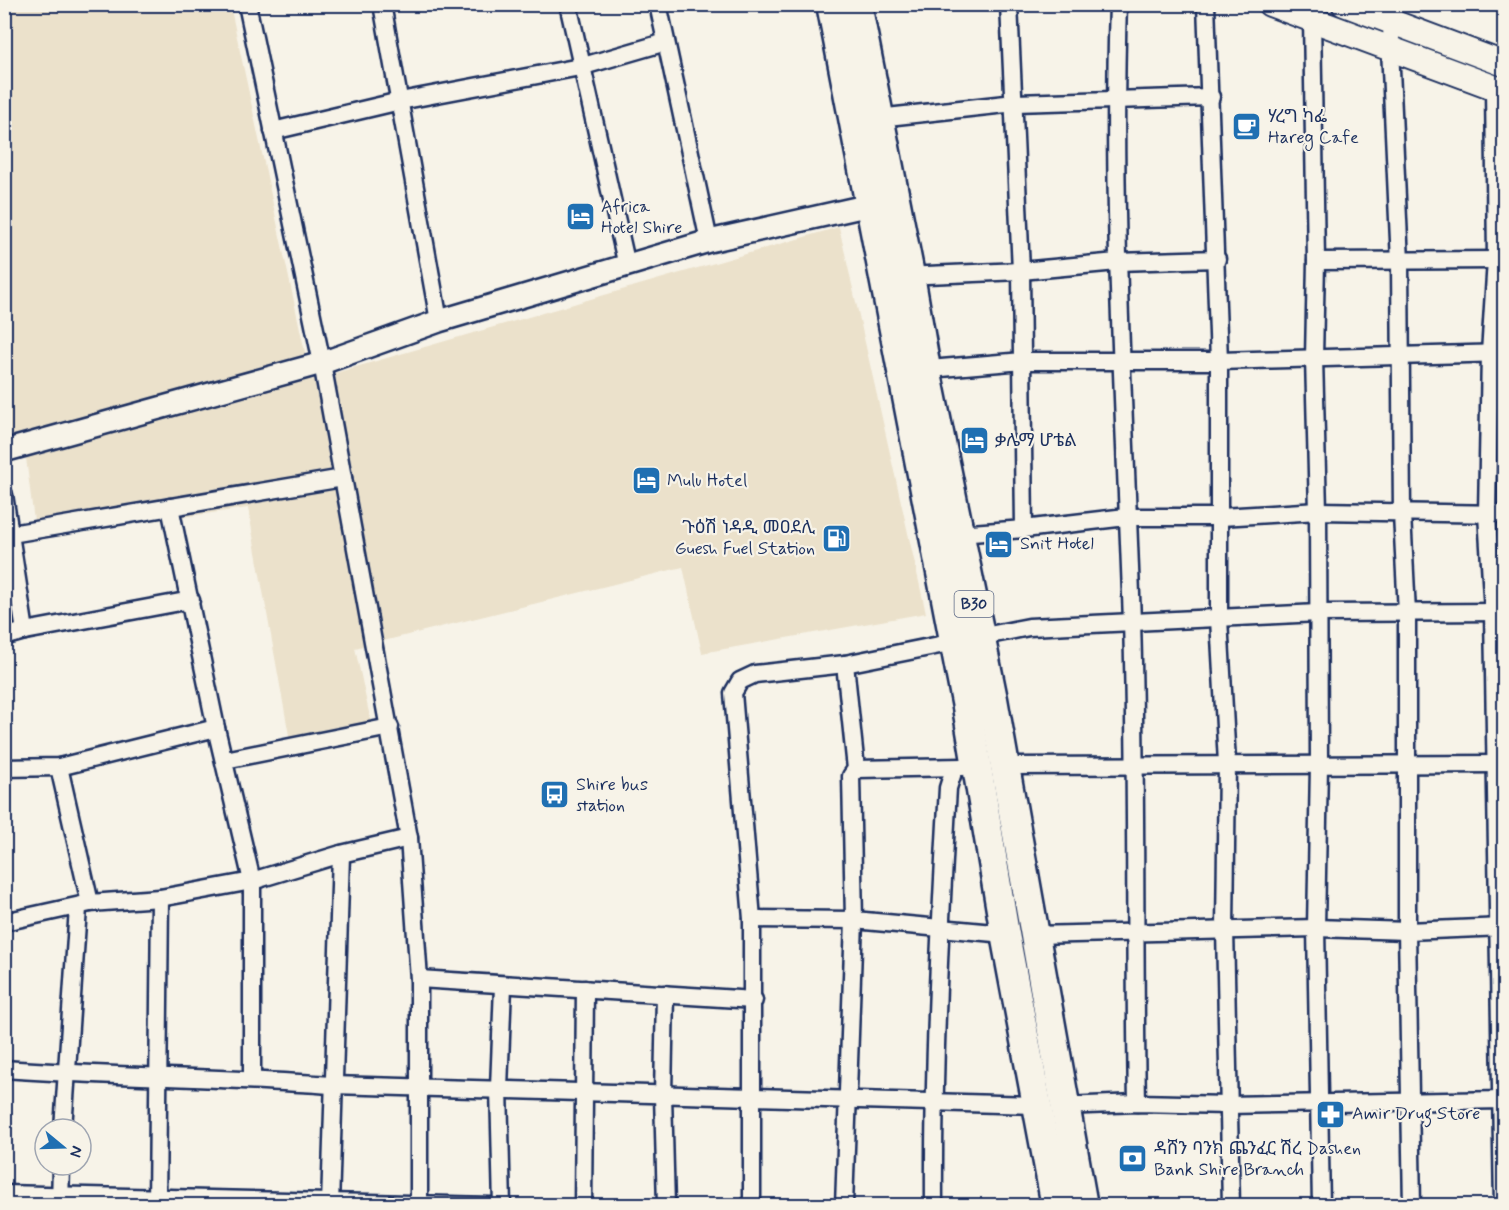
<svg xmlns="http://www.w3.org/2000/svg" width="1509" height="1210" font-family="Mynerve,'Noto Sans Ethiopic',sans-serif">
<style>
.built{fill:#ebe1cb}
.lines{fill:none;stroke-linecap:round;stroke-linejoin:round}
.minor-casing{stroke:#1b2f5e;stroke-width:21}
.tertiary-casing{stroke:#1b2f5e;stroke-width:26}
.secondary-casing{stroke:#1b2f5e;stroke-width:28}
.trunk-casing{stroke:#1b2f5e;stroke-width:33}
.minor{stroke:#f7f3e8;stroke-width:16}
.tertiary{stroke:#f7f3e8;stroke-width:21}
.secondary{stroke:#f7f3e8;stroke-width:24}
.trunk{stroke:#f7f3e8;stroke-width:28}
.labels{text-anchor:middle;dominant-baseline:central;stroke-width:4.5;stroke-linejoin:round;paint-order:stroke}
.shield{fill:#f7f3e8;stroke:#5d6a87;stroke-width:1.5}
.shield-label{font-size:16px;font-weight:bold;fill:#1b2f5e}
.poi-label{font-size:18px;fill:#1b2f5e;stroke:#f7f3e8;text-anchor:start}
</style>
<rect width="100%" height="100%" fill="#f7f3e8"/>
<filter id="ink" filterUnits="userSpaceOnUse"><feTurbulence type="fractalNoise" baseFrequency=".0167" numOctaves="2"/><feDisplacementMap in="SourceGraphic" scale="12" xChannelSelector="R" yChannelSelector="G"/><feConvolveMatrix kernelMatrix="1 2 1 2 8 2 1 2 1" color-interpolation-filters="sRGB"/></filter>
<g filter="url(#ink)">
<path class="built" d="M5,5H230L311,380L839,227L926,613L702,653L683,567L355,648L371,722L290,741L248,508L36,537L24,442L5,447Z"/>
<g class="lines">
<defs>
<g id="minor">
<path d="M247,4L322,363L409,838L419,979V1206"/>
<path d="M382,4L439,321"/>
<path d="M568,4L627,266"/>
<path d="M658,4L709,241"/>
<path d="M1009,4L1021,271L1024,529"/>
<path d="M1118,4C1111,211 1125,416 1132,622C1137,782 1134,943 1137,1103"/>
<path d="M1206,4L1219,361V619L1227,763L1225,929L1231,1206"/>
<path d="M1394,4L1390,48L1400,262L1402,514L1407,613V931L1412,1206"/>
<path d="M1312,19L1316,261L1314,358L1318,511L1319,765L1316,928L1321,1206"/>
<path d="M1494,87L1496,260L1490,353L1487,514L1493,613L1503,1206"/>
<path d="M878,118L1015,103L1211,97"/>
<path d="M273,131L400,101L580,67L666,42"/>
<path d="M1316,261L1504,260"/>
<path d="M903,276L1021,271L1117,262L1217,259"/>
<path d="M918,370L1023,361H1219L1504,353"/>
<path d="M4,495L25,631"/>
<path d="M170,507L216,728L252,881V1079"/>
<path d="M11,534L343,478"/>
<path d="M958,534L1024,529L1126,517H1221L1318,511L1504,514"/>
<path d="M4,637L25,631L191,600"/>
<path d="M225,760L390,727"/>
<path d="M1003,766L1504,764"/>
<path d="M59,767L90,903"/>
<path d="M4,768L59,767L216,728"/>
<path d="M856,769L963,767"/>
<path d="M752,919L854,920L1005,934"/>
<path d="M4,922L90,903L160,898L252,881L341,854L409,838"/>
<path d="M1034,935L1316,928L1407,931L1504,927"/>
<path d="M419,979L754,1000"/>
<path d="M665,994L663,1095L666,1206"/>
<path d="M4,1069C114,1077 223,1077 332,1085L1036,1105"/>
<path d="M1064,1106L1137,1103L1228,1105L1504,1100"/>
<path d="M63,1129L78,908"/>
<path d="M4,1194L492,1206"/>
<path d="M60,1206L61,1165"/>
<path d="M157,1206L160,898"/>
<path d="M330,1206L341,854"/>
<path d="M502,1206L499,1088L503,986"/>
<path d="M583,1206L585,989"/>
<path d="M752,1206V919L733,693L740,681L755,674L845,664L1029,627L1318,613L1504,612"/>
<path d="M844,1206L854,920L851,776L856,769L845,664"/>
<path d="M934,1206C933,1066 940,927 948,788L954,769"/>
</g>
<path id="tertiary" d="M4,451L322,363L439,321L709,241L870,205"/>
<g id="secondary">
<path d="M1270,4L1504,91"/>
<path d="M1344,4L1504,64"/>
</g>
<g id="trunk">
<path d="M831,4L967,707L1005,934L1056,1206"/>
<path d="M857,4L910,275L926,369L993,699L1083,1206"/>
</g>
</defs>
<use href="#minor" class="minor-casing"/>
<use href="#tertiary" class="tertiary-casing"/>
<use href="#secondary" class="secondary-casing"/>
<use href="#trunk" class="trunk-casing"/>
<use href="#minor" class="minor"/>
<use href="#tertiary" class="tertiary"/>
<use href="#secondary" class="secondary"/>
<use href="#trunk" class="trunk"/>
</g>
</g>
<defs>
<symbol id="cafe-square" viewBox="-11 -11 22 22"><rect x="-9" y="-9" width="18" height="18" rx="4" fill="#1f6fb2" stroke="#f7f3e8"/><path d="M-5.5-4.5H6V0H3Q3 3.5 0 3.5H-2.5Q-5.5 3.5-5.5 0ZM3-3.2v2h1.7v-2ZM-6 4.5H4V6H-6Z" fill="#fff"/></symbol>
<symbol id="hotel-square" viewBox="-11 -11 22 22"><rect x="-9" y="-9" width="18" height="18" rx="4" fill="#1f6fb2" stroke="#f7f3e8"/><path d="M-6-4.5h1.5V1H6V5H4.5V3h-9V5H-6ZM-4 0a1.8 1.8 0 1 1 3.6 0ZM.5 0V-2.5h3Q6-2.5 6 0Z" fill="#fff"/></symbol>
<symbol id="fuel-square" viewBox="-11 -11 22 22"><rect x="-9" y="-9" width="18" height="18" rx="4" fill="#1f6fb2" stroke="#f7f3e8"/><path d="M-5.5-6h7V0h2V4h1.3V-2.5L3-4.5l.8-.8L6-3V5H2.5V1h-1V6h-7ZM-4.2-4.7v3.2H.2V-4.7Z" fill="#fff"/></symbol>
<symbol id="bus-square" viewBox="-11 -11 22 22"><rect x="-9" y="-9" width="18" height="18" rx="4" fill="#1f6fb2" stroke="#f7f3e8"/><path d="M-5-6H5V4H4V6H2V4H-2V6H-4V4H-5ZM-3.5-4V0h7V-4ZM-3.5 1.2v1.5H-2V1.2ZM2 1.2v1.5H3.5V1.2Z" fill="#fff"/></symbol>
<symbol id="pharmacy-square" viewBox="-11 -11 22 22"><rect x="-9" y="-9" width="18" height="18" rx="4" fill="#1f6fb2" stroke="#f7f3e8"/><path d="M-2-6h4v4h4v4h-4v4h-4v-4h-4v-4h4Z" fill="#fff"/></symbol>
<symbol id="bank-square" viewBox="-11 -11 22 22"><rect x="-9" y="-9" width="18" height="18" rx="4" fill="#1f6fb2" stroke="#f7f3e8"/><path d="M-6-4H6V4H-6ZM0-2.3a2.3 2.3 0 1 0 0 4.6a2.3 2.3 0 1 0 0-4.6Z" fill="#fff"/></symbol>
</defs>
<g fill-rule="evenodd">
<use href="#cafe-square" x="1230" y="110" width="33" height="33"/>
<use href="#hotel-square" x="564" y="200" width="33" height="33"/>
<use href="#hotel-square" x="958" y="424" width="33" height="33"/>
<use href="#hotel-square" x="630" y="464" width="33" height="33"/>
<use href="#fuel-square" x="820" y="522" width="33" height="33"/>
<use href="#hotel-square" x="982" y="528" width="33" height="33"/>
<use href="#bus-square" x="538" y="778" width="33" height="33"/>
<use href="#pharmacy-square" x="1314" y="1098" width="33" height="33"/>
<use href="#bank-square" x="1116" y="1142" width="33" height="33"/>
</g>
<g class="labels">
<rect class="shield" x="954.5" y="591" width="39" height="26" rx="4.5"/>
<g class="shield-label">
<text x="974" y="604">B30</text>
</g>
<g class="poi-label">
<text x="1268" y="117">ሃረግ ካፌ<tspan x="1268" dy="21">Hareg Cafe</tspan></text>
<text x="601" y="207">Africa<tspan x="601" dy="21">Hotel Shire</tspan></text>
<text x="995" y="441">ቃሌማ ሆቴል</text>
<text x="667" y="481">Mulu Hotel</text>
<text x="815" y="528" text-anchor="end">ጉዕሽ ነዳዲ መዐደሊ<tspan x="815" dy="21">Guesh Fuel Station</tspan></text>
<text x="1020" y="544">Snit Hotel</text>
<text x="576" y="785">Shire bus<tspan x="576" dy="21">station</tspan></text>
<text x="1352" y="1114">Amir Drug Store</text>
<text x="1154" y="1149">ዳሸን ባንክ ጨንፈር ሽረ Dashen<tspan x="1154" dy="21">Bank Shire Branch</tspan></text>
</g>
</g>
<rect width="1509" height="1210" fill="none" stroke="#f7f3e8" stroke-width="24"/>
<rect x="12" y="12" width="1485" height="1186" fill="none" stroke="#1b2f5e" stroke-width="2" filter="url(#ink)"/>
<g transform="translate(63 1147) rotate(109)"><circle r="28" fill="#f7f3e8" stroke="#9fa5b1" stroke-width="1.5"/>
<path d="M0-4.5L10 22L0 15L-10 22Z" fill="#1f6fb2"/>
<text y="-9" font-size="16" font-weight="bold" text-anchor="middle" fill="#1b2f5e">N</text>
</g>
</svg>
